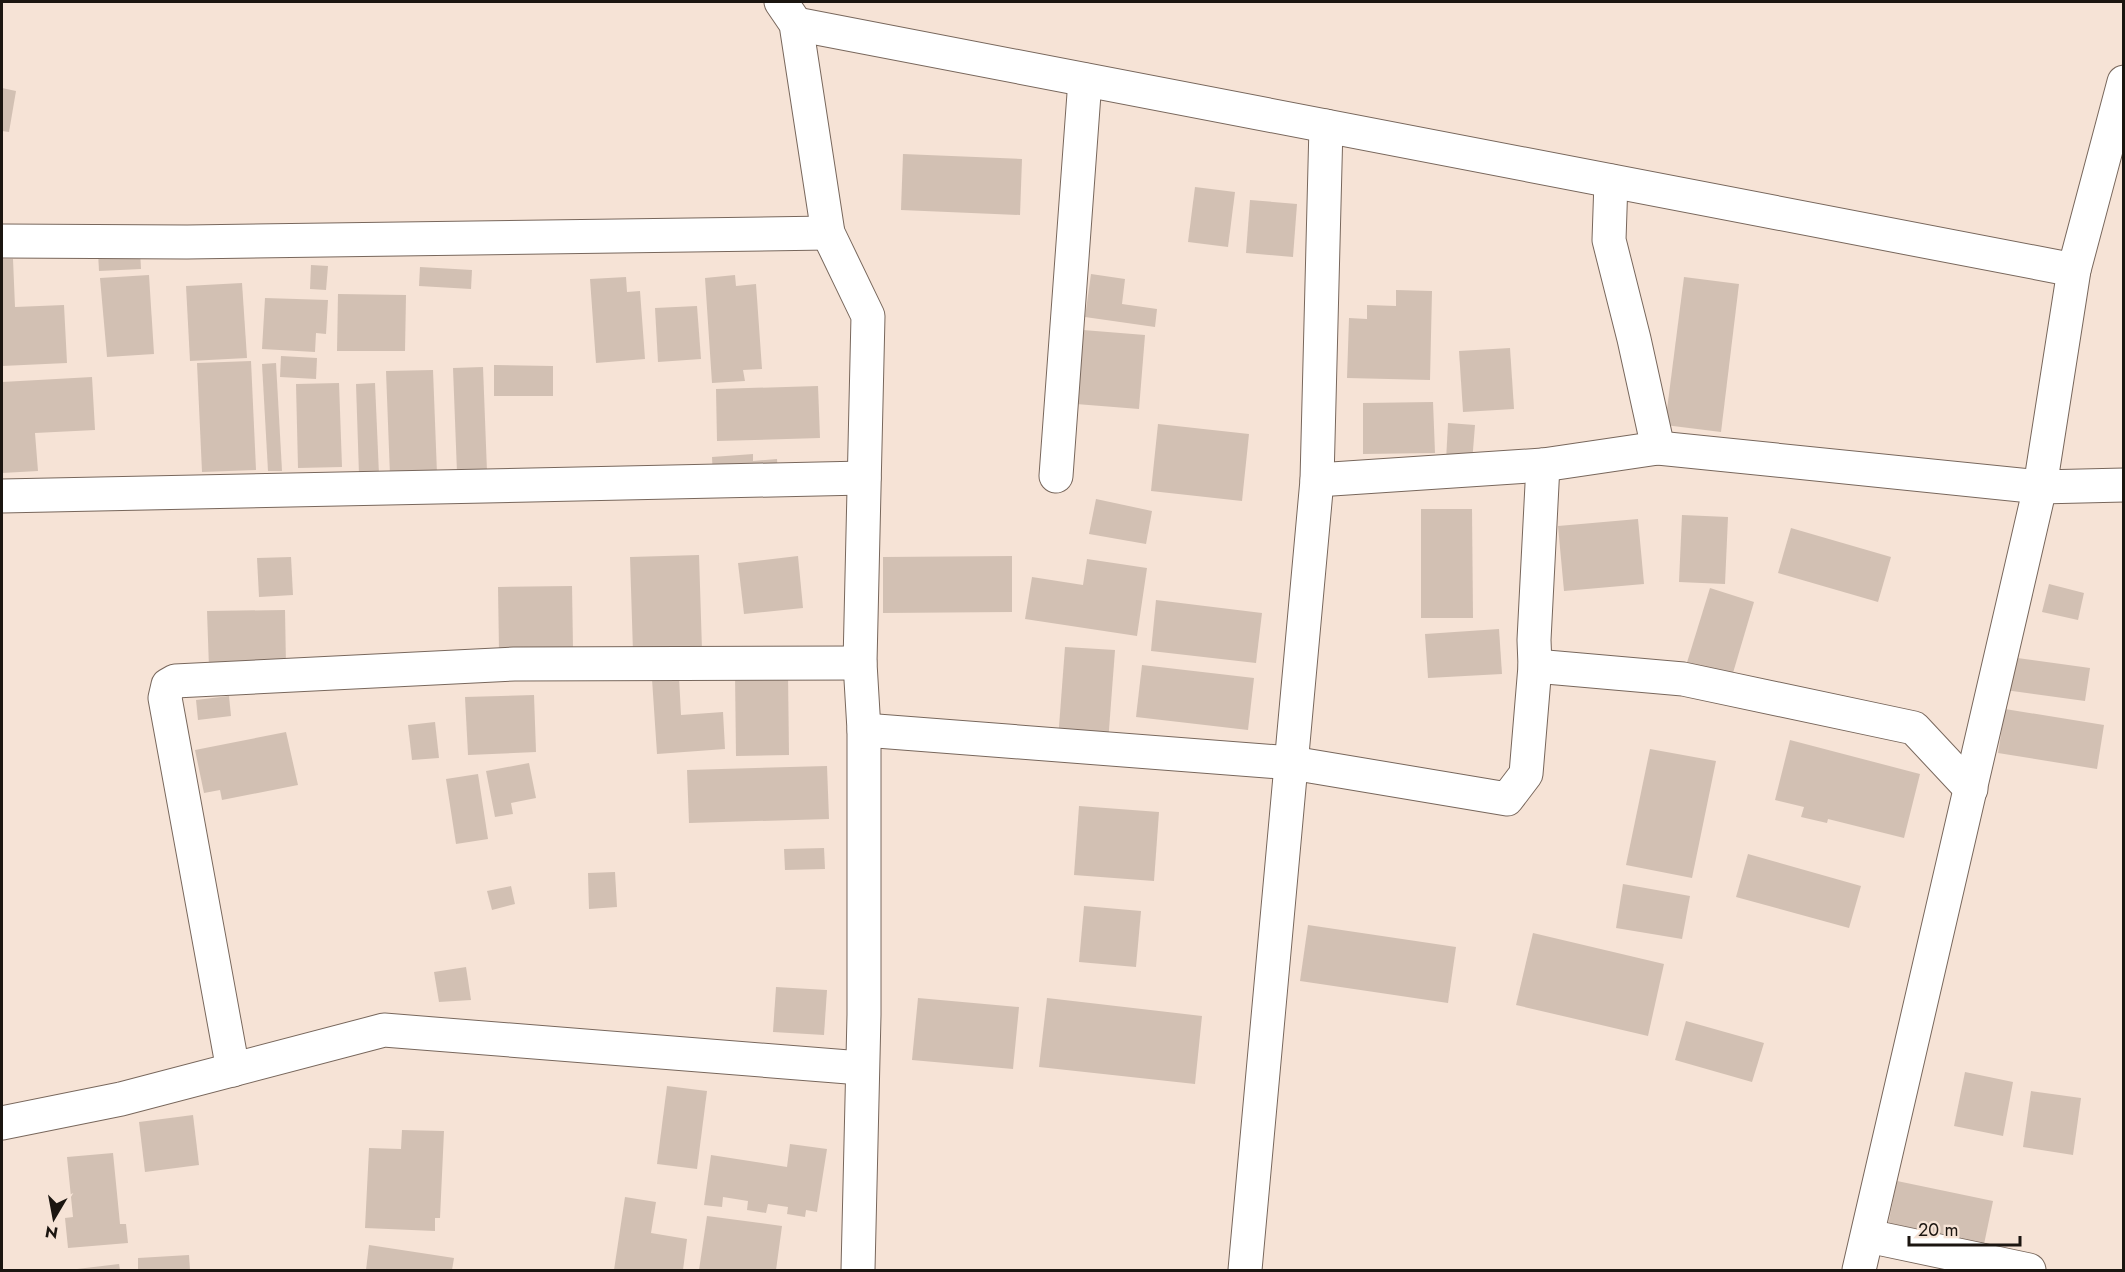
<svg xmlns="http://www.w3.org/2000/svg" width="2125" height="1272" font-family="Jost,sans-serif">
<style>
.building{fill:#d2c0b3}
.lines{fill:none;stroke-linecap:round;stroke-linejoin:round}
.minor-casing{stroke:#78675c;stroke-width:35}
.minor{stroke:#fff;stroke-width:33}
</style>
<rect width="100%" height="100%" fill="#f6e3d6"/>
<g class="building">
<path d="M2,88L16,91L9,132L2,131Z"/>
<path d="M903,154L1022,159L1020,215L901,210Z"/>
<path d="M1195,187L1235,192L1228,247L1188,242Z"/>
<path d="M1250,200L1297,204L1293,257L1246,253Z"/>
<path d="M140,250L141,269L99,271L98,252Z"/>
<path d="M2,259H13L15,307L64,305L67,363L2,366Z"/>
<path d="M311,265L328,266L326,290L310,289Z"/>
<path d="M420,267L472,270L471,289L419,286Z"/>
<path d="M1091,274L1125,279L1122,304L1157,309L1155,327L1085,317Z"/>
<path d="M149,275L154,354L107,357L100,278Z"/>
<path d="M735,275L736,286L756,284L762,369L743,370L745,381L712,383L705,278Z"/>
<path d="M626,277L627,292L640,291L645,359L596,363L590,279Z"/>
<path d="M1684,277L1739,284L1721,432L1665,425Z"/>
<path d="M242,283L247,358L190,361L186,286Z"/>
<path d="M1396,290L1432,291L1430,380L1347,378L1349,318L1367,319V305L1396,306Z"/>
<path d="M338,294L406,295L405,351H337Z"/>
<path d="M265,298L328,300L326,334L316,333L315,352L262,349Z"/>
<path d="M697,306L701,359L658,362L655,308Z"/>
<path d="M1083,330L1145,335L1139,409L1076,404Z"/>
<path d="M1510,348L1514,409L1463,412L1459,351Z"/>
<path d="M281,356L317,358L316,379L280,377Z"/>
<path d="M251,361L256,470L202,472L197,363Z"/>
<path d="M276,363L282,471H268L262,364Z"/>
<path d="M494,365L553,366V396H494Z"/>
<path d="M483,367L487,472L457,473L453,368Z"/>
<path d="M433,370L437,474L390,476L386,371Z"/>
<path d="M92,377L95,430L35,433L38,471L2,473V382Z"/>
<path d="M339,383L342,467L298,468L296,384Z"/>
<path d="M375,383L379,475H359L356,384Z"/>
<path d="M818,386L820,438L717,441L716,389Z"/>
<path d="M1433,402L1435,453L1363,454V403Z"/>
<path d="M1448,423L1475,425L1472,463L1446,461Z"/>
<path d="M1158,424L1249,434L1242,501L1151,491Z"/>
<path d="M753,454V461L777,459L778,475L713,478L712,457Z"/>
<path d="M1096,499L1152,511L1146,544L1089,534Z"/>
<path d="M1421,509H1472L1473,618H1421Z"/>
<path d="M1682,515L1728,517L1725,584L1679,582Z"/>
<path d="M1638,519L1644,584L1564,591L1558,526Z"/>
<path d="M1791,528L1891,557L1878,602L1778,573Z"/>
<path d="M699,555L702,651L633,653L630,557Z"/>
<path d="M798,556L803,608L744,614L738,563Z"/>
<path d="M1012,556V612L883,613V557Z"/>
<path d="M291,557L293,595L259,597L257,558Z"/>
<path d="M1087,559L1147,568L1137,636L1025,619L1032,577L1083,585Z"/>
<path d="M2049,584L2084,593L2078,620L2042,612Z"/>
<path d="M572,586L573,650H499L498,587Z"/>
<path d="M1710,588L1754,602L1730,683L1685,669Z"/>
<path d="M1156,600L1262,613L1256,663L1151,651Z"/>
<path d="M285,610L286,667L209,668L207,611Z"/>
<path d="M1499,629L1502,674L1428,678L1425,634Z"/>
<path d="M1065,647L1115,650L1108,743L1058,740Z"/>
<path d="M2010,657L2090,668L2085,701L2005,690Z"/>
<path d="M1142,665L1254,678L1248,730L1136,717Z"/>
<path d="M735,673H788L789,755L736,756Z"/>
<path d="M679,677L681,715L723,712L725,749L657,754L652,679Z"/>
<path d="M534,695L536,752L468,755L465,697Z"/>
<path d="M229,696L231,716L198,720L196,700Z"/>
<path d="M2005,709L2104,725L2097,769L1998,753Z"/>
<path d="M435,722L439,758L412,760L408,725Z"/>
<path d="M286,732L298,785L222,800L220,790L204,793L195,750Z"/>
<path d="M1790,740L1920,774L1904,838L1828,819L1827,823L1801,817L1804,807L1775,800Z"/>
<path d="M1650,749L1716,761L1692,878L1626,865Z"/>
<path d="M529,763L536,798L511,803L513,814L495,817L486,771Z"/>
<path d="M827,766L829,819L689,823L687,770Z"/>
<path d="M478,774L488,839L456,844L446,779Z"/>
<path d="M1079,806L1159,812L1154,881L1074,875Z"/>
<path d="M824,848L825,869L785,870L784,849Z"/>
<path d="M1748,854L1861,886L1849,928L1736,897Z"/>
<path d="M615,872L617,907L589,909L588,873Z"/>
<path d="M1623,884L1690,896L1682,939L1616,928Z"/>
<path d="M511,886L515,904L492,910L487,891Z"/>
<path d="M1084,906L1141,911L1136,967L1079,962Z"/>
<path d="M1308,925L1456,947L1448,1003L1300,981Z"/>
<path d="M1533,933L1664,964L1648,1036L1516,1005Z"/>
<path d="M466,967L471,1000L439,1002L434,972Z"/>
<path d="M776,987L827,990L824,1035L773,1032Z"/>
<path d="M918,998L1019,1007L1013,1069L912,1060Z"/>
<path d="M1047,998L1202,1016L1195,1084L1039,1067Z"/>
<path d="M1686,1021L1764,1043L1752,1082L1675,1060Z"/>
<path d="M1965,1072L2013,1082L2003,1136L1954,1126Z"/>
<path d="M667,1086L707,1091L697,1169L657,1164Z"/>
<path d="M2031,1091L2081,1098L2073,1155L2023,1147Z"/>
<path d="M193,1115L199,1165L145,1172L139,1122Z"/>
<path d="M402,1130L444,1131L440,1218H435V1231L365,1228L369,1148L401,1149Z"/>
<path d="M790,1144L827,1149L817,1212L806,1210L805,1217L787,1214L788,1207L768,1204L766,1213L747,1210L748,1201L723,1197L722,1207L704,1205L711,1155L787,1167Z"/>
<path d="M113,1153L120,1224H126L128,1243L68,1248L65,1218L73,1217L67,1157Z"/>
<path d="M1897,1181L1993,1201L1983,1249L1887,1230Z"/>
<path d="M625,1197L656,1202L651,1233L687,1239L683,1270H614Z"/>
<path d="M707,1216L782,1226L776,1270H699Z"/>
<path d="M369,1245L454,1258L452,1270H366Z"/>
<path d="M189,1255L190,1270H138V1258Z"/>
<path d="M119,1264L120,1270H77V1269Z"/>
</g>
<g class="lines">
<defs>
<g id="minor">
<path d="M781,2L796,24L828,233L868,316L860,663L864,730V1015L858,1270"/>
<path d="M796,24L2074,270"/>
<path d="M1611,181L1609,240L1634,339L1658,448"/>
<path d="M2,241L187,242L828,233"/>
<path d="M1056,476L1085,80"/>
<path d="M1317,480L1543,465L1658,448L2040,487L2124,485"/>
<path d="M2,496L864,478"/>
<path d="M1535,666L1683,679L1914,728L1971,789"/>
<path d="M864,730L1292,763L1507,799L1526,774L1535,666L1534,640L1543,465"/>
<path d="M233,1070L165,698L168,685L175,681L514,664L860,663"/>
<path d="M2,1123L121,1099L384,1030L861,1068"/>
<path d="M1868,1236L2029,1270"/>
<path d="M1245,1270L1317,480L1326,126"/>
<path d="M1859,1270L2040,487L2074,270L2124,82"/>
</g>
</defs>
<use href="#minor" class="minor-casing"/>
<use href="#minor" class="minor"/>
</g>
<rect width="2125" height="1272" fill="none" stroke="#1b1510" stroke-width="6"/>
<g transform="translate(54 1218) rotate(190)" stroke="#f6e3d6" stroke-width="4.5" paint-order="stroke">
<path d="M0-4.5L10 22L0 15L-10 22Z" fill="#1b1510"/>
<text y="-9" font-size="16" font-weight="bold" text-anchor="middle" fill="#1b1510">N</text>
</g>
<path d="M1909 1236v9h111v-9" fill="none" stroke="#1b1510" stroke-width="3"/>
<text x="1918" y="1236" font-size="18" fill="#1b1510" stroke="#f6e3d6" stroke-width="4.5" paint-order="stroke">20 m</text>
</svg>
